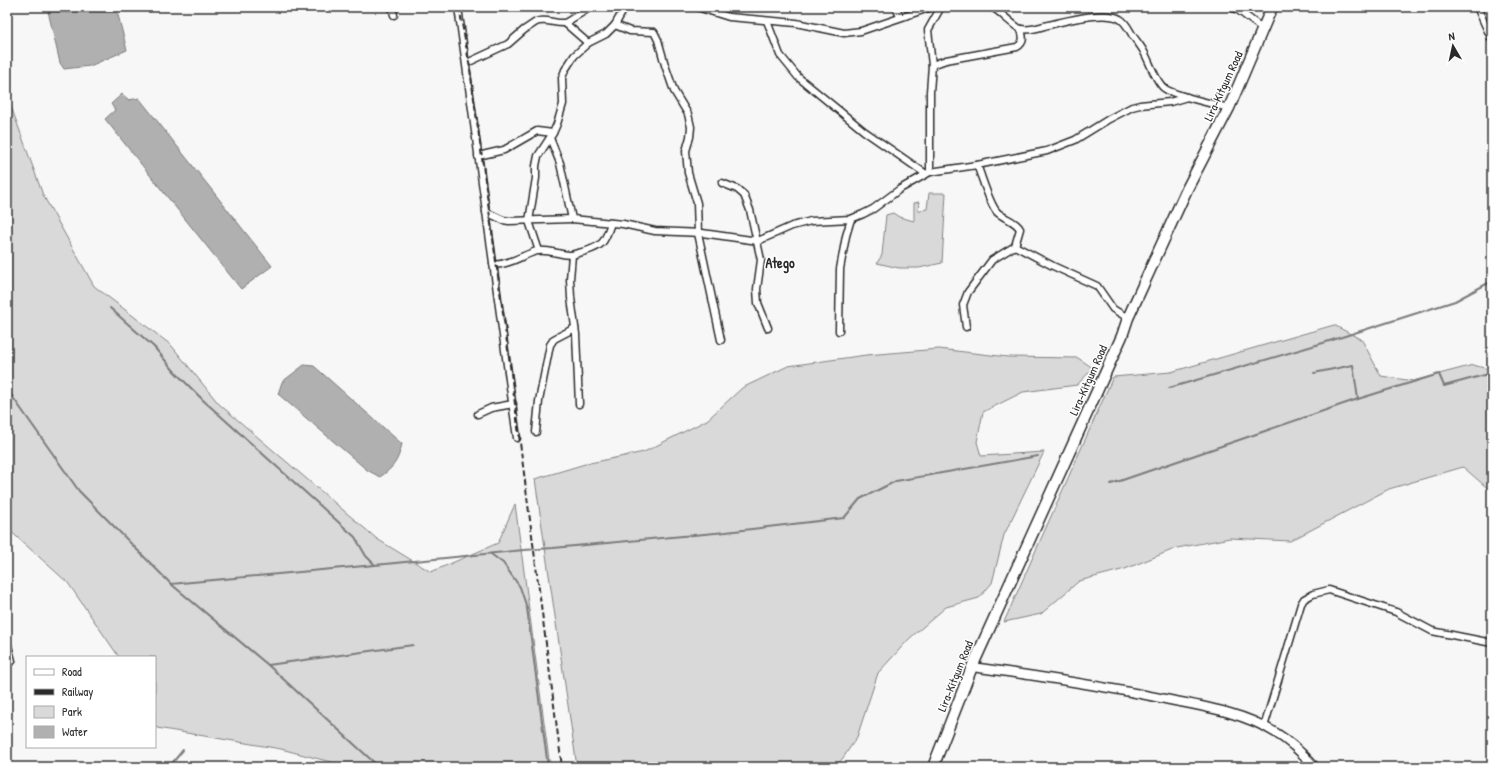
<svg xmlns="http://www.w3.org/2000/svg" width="1499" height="774" font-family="'Patrick Hand',sans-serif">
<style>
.green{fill:#d9d9d9;stroke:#828282}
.water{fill:#b0b0b0;stroke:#7b7b7b}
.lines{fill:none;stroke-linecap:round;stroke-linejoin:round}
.stream{stroke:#7b7b7b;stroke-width:2}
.minor-casing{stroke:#2b2b2b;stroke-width:9}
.tertiary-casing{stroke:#2b2b2b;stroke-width:11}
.primary-casing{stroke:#2b2b2b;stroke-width:13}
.minor{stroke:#fff;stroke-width:6}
.tertiary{stroke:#fff;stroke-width:8}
.primary{stroke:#fff;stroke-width:10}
.rail{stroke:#2b2b2b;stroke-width:2;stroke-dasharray:6 3;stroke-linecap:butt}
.labels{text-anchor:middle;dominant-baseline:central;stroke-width:3;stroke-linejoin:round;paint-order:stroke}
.street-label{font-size:12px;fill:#2b2b2b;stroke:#fff}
.quarter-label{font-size:14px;font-weight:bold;fill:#2b2b2b;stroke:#fff}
</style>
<rect width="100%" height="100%" fill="#f7f7f7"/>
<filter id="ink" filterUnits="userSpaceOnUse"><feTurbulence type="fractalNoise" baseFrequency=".025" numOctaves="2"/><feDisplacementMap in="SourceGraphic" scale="8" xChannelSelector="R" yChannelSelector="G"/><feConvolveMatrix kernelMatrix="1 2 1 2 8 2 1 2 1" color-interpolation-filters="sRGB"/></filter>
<g filter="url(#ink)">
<g class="green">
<path d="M7,92L8,98L43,195L94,286L171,345L219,404L377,539L431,572L498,543L515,504L550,767H350L281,749L157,728L155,725V657H119L68,583L7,528Z"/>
<path d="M929,193H946L942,263L919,268H899L877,263L882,255L886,215L893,213L899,217L914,221V203L919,202L918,211L927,209Z"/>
<path d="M1334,325L1362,340L1381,376L1413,381L1473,365L1492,370V492L1463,467L1389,489L1290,541L1230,538L1177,548L1125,569L1079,581L1041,614L1004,622L1113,377L1171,372Z"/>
<path d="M939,349L1008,357L1078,358L1093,368L1077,385L1023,392L983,412L977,442L981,456L1044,452L1004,535L992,583L979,598L946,607L909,639L878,673L857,737L843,758L835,767H577L535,479L585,464L644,452L707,420L742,388L788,366L866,355Z"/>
</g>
<g class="water">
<path d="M47,7H116L127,50L90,66L64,69L60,63Z"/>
<path d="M122,94L129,100L139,98L272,266L241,289L105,119L115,110L111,104Z"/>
<path d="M304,365L314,366L402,444C398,461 394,467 380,477L367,470L278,394L282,382Z"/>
</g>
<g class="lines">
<g class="stream">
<path d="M110,308L154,347L175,372L204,401L355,537L366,556L375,565L524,550L553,548L726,532L844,518L860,499L896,481L1038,456"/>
<path d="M1314,373L1353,365L1358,399L1439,374L1444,386L1492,373"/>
<path d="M1169,388L1323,343L1455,301L1492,281"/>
<path d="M7,389L79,491L171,584L268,665L379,767"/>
<path d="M1111,484L1358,399"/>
<path d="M491,554L503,563L520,587L527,608L548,767"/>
<path d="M171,584L375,565"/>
<path d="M268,665L413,645"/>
<path d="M169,767L183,750"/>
</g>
<defs>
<g id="minor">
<path d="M392,7L394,15"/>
<path d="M458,7L517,438"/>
<path d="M697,7L729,17L796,23L844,33L861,31L932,7"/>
<path d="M896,7L900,17"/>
<path d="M992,7C1001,12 1014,27 1021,29C1030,31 1040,27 1048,25C1066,21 1104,10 1120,19C1126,22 1129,30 1133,36C1137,42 1142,47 1145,54C1150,63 1156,82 1164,88C1174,96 1215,104 1229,108"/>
<path d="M1231,7L1238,10L1263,29"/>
<path d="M1477,7L1492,40"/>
<path d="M767,21L780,55L798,77L864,131L926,174"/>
<path d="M565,23L588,43"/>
<path d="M615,25L630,31L654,32L658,40L665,65L674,91L688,114L691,127L690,137L686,151L688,173L697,203L698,233L721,340"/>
<path d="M466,62H469L508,44L524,30L536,22C545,18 555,24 565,23L591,7"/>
<path d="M932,65L928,30L941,7"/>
<path d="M550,138L560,163L572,219L623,224L655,231L702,233L758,241L792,226L811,221L851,219L863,214L873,209L900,189L930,172L977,165L1047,151L1075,140L1109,119L1132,107L1140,105L1170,102L1187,97"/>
<path d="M478,156L504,150L537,131L553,133"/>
<path d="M930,172V92L932,65L946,60L1017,47C1025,42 1023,37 1021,29"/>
<path d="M722,183L737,189L744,195L750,210L761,260L757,289L758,303L768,328"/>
<path d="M486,212L503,220L509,221L572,219"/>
<path d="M1015,246L1053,266L1097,286L1113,309L1128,318"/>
<path d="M539,251L529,221L536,178V166L538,156L553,133L557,124L563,104L562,78L565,70L574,56L588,43L606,34L615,25L625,7"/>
<path d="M572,255L570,279L571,298L576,334L579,404"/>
<path d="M493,264C505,267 525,254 537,251C549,249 560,255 571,255C576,254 582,252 586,251C605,245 605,240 611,223"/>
<path d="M966,327L963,305L968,292L992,260L1015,246L1020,229C1015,220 1004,219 997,212C989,203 982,177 977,165"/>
<path d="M839,331L840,269L846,236L851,219"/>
<path d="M478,414L491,408L513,404"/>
<path d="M536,432L539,401L550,345L554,339L575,328"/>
<path d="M7,642L12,661L7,663"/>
<path d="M1264,727L1301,604L1304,599L1313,594L1329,590L1396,612L1432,631L1492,643"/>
</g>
<path id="tertiary" d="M972,667C1038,676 1104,686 1170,700C1206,707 1244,713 1276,733C1291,742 1304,755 1315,767"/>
<path id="primary" d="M933,767L972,667L1122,336L1128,318L1187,189L1229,108L1272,7"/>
</defs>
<use href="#minor" class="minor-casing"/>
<use href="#tertiary" class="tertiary-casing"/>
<use href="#primary" class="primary-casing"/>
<use href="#minor" class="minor"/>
<use href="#tertiary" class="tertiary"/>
<use href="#primary" class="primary"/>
<path class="rail" d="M459,7L469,62L508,350L562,767"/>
</g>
</g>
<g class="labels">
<g class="street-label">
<text transform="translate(1223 86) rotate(-65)">Lira-Kitgum Road</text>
<text transform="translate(1088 380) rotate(-66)">Lira-Kitgum Road</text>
<text transform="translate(955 676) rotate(-68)">Lira-Kitgum Road</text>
</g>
<g class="quarter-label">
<text x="780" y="262">Atego</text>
</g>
</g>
<rect width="1499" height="774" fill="none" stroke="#fff" stroke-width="24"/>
<rect x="12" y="12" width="1475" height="750" fill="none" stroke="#2b2b2b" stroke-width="1.5" filter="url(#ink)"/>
<rect x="26" y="656" width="130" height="92" fill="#ffffff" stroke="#aaaaaa"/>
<rect x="34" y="669" width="20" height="6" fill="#ffffff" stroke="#aaaaaa"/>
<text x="62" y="676" font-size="12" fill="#2b2b2b">Road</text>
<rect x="34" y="689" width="20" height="6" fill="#2b2b2b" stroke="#aaaaaa"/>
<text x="62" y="696" font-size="12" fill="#2b2b2b">Railway</text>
<rect x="34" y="706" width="20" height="12" fill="#d9d9d9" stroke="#aaaaaa"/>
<text x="62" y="716" font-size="12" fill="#2b2b2b">Park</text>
<rect x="34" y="726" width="20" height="12" fill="#b0b0b0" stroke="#aaaaaa"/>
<text x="62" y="736" font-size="12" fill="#2b2b2b">Water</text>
<g transform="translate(1453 46) rotate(351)" stroke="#ffffff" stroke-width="3" paint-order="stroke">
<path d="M0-3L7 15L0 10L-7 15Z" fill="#2b2b2b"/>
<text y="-6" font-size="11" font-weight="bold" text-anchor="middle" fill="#2b2b2b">N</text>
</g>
</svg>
